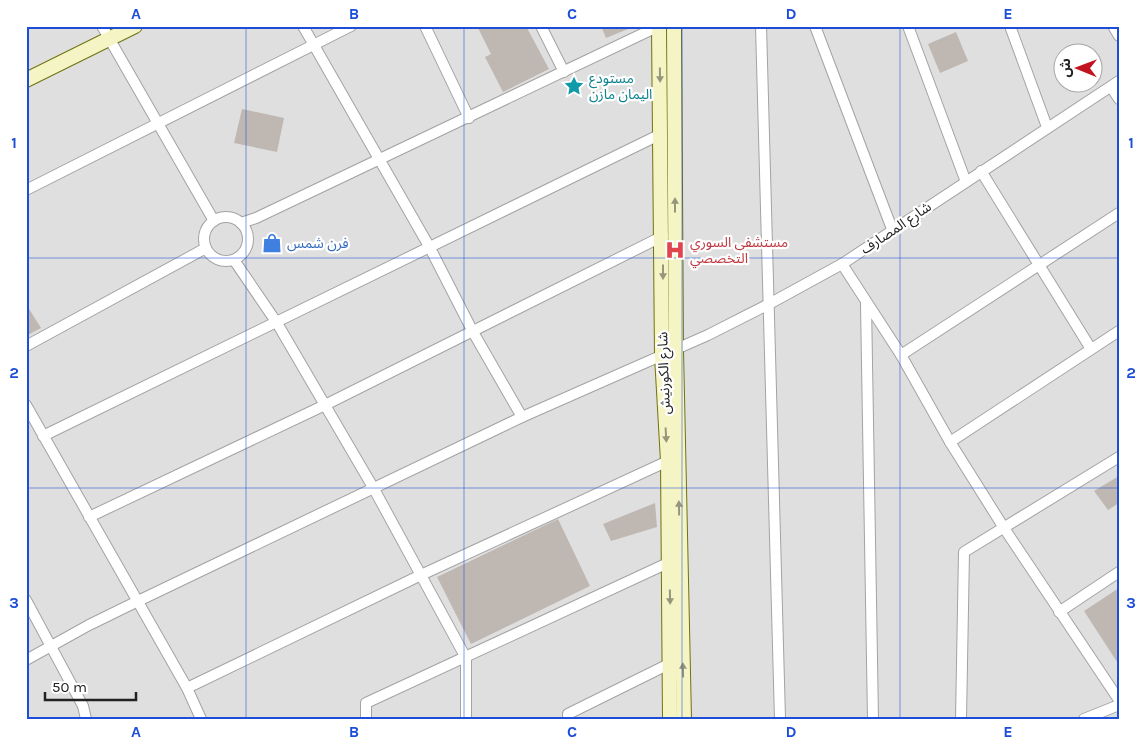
<svg xmlns="http://www.w3.org/2000/svg" width="1145" height="745" font-family="Karla,'Noto Sans Arabic',sans-serif">
<style>
.residential{fill:#e0dfdf;fill-rule:evenodd}
.building{fill:#bfb7b2}
.lines{fill:none;stroke-linecap:round;stroke-linejoin:round}
.street-casing{stroke:#a3a3a3;stroke-width:12}
.secondary-casing{stroke:#6f730f;stroke-width:16}
.street{stroke:#fff;stroke-width:10}
.secondary{stroke:#f5f4c4;stroke-width:14}
.oneway{fill:#96967b}
.grid{fill:none;stroke:#1d4ed8;stroke-width:1;stroke-opacity:0.55}
.labels{text-anchor:middle;dominant-baseline:central;stroke-width:4.5;stroke-linejoin:round;paint-order:stroke}
.culture-label{font-size:14px;fill:#0d838f;stroke:#fff;text-anchor:start}
.street-label{font-size:14px;fill:#222;stroke:#fff}
.health-label{font-size:14px;fill:#be3a42;stroke:#fff;text-anchor:start}
.shop-label{font-size:14px;fill:#366cbe;stroke:#fff;text-anchor:start}
.neatline{fill:none;stroke:#1d4ed8;stroke-width:2}
.grid-label{font-size:16px;text-anchor:middle;font-weight:bold;fill:#1d4ed8}
</style>
<rect width="100%" height="100%" fill="#f1eeea"/>
<path class="residential" d="M26,26H1119V719H26ZM1062,52H1092V82H1062Z"/>
<g class="building">
<path d="M477,26H526L549,69L503,92L485,57L491,54Z"/>
<path d="M601,26H633V27L606,38Z"/>
<path d="M956,32L968,61L940,73L928,44Z"/>
<path d="M242,109L284,118L277,152L234,143Z"/>
<path d="M26,304L41,328L26,336Z"/>
<path d="M1119,476V503L1108,510L1094,491Z"/>
<path d="M655,503L657,527L611,541L603,524Z"/>
<path d="M558,519L590,586L471,644L437,577Z"/>
<path d="M1119,588V665L1084,611Z"/>
</g>
<g class="lines">
<defs>
<g id="street">
<path d="M102,26L214,221"/>
<path d="M303,26L430,248L473,332L522,417"/>
<path d="M425,26L469,118"/>
<path d="M541,26L564,72"/>
<path d="M761,26L780,719"/>
<path d="M815,26L892,229"/>
<path d="M908,26L966,182"/>
<path d="M1010,26L1047,127"/>
<path d="M1113,26L1119,36"/>
<path d="M1111,87L1119,99"/>
<path d="M981,171L1091,349"/>
<path d="M26,190L351,26"/>
<circle cx="226" cy="239" r="22"/>
<path d="M241,223L256,218L659,26"/>
<path d="M234,260L277,323L374,489L466,658V719"/>
<path d="M842,264L901,355L950,442L1004,528L1119,700"/>
<path d="M866,303L873,719"/>
<path d="M26,346L206,248"/>
<path d="M901,355L1119,213"/>
<path d="M26,405L187,688L201,719"/>
<path d="M43,436L661,134"/>
<path d="M950,442L1119,331"/>
<path d="M89,517L325,405L663,236"/>
<path d="M26,600L83,706L86,719"/>
<path d="M1059,612L1119,572"/>
<path d="M26,660L89,625L136,602L522,417L708,335L769,304L842,264L1119,81"/>
<path d="M187,688L421,575L668,461"/>
<path d="M366,719V703L670,562"/>
<path d="M568,719V714L671,663"/>
<path d="M961,719L964,552L1119,457"/>
<path d="M1084,719L1119,705"/>
</g>
<g id="secondary">
<path d="M659,26L662,356L668,461L670,719"/>
<path d="M674,26L676,350L684,719"/>
<path d="M26,80L135,26"/>
</g>
</defs>
<use href="#street" class="street-casing"/>
<use href="#secondary" class="secondary-casing"/>
<use href="#street" class="street"/>
<use href="#secondary" class="secondary"/>
</g>
<defs><path id="oneway-solid" d="M-6-.8H1V-3.2L6.5 0L1 3.2V.8H-6Z" transform="scale(1.25)"/></defs>
<g class="oneway">
<use href="#oneway-solid" transform="translate(660 75) rotate(89)"/>
<use href="#oneway-solid" transform="translate(675 205) rotate(-90)"/>
<use href="#oneway-solid" transform="translate(663 272) rotate(90)"/>
<use href="#oneway-solid" transform="translate(666 435) rotate(87)"/>
<use href="#oneway-solid" transform="translate(679 508) rotate(-91)"/>
<use href="#oneway-solid" transform="translate(670 597) rotate(89)"/>
<use href="#oneway-solid" transform="translate(683 670) rotate(-91)"/>
</g>
<path class="grid" d="M246,26V719M464,26V719M682,26V719M900,26V719M26,258H1119M26,488H1119"/>
<defs>
<symbol id="sight-bare" viewBox="-9 -9 18 18"><path d="M0-6L1.8-2.2L6-1.7L2.9 1.2L3.7 5.4L0 3.3L-3.7 5.4L-2.9 1.2L-6-1.7L-1.8-2.2Z" fill="#0f9aa8" stroke="#fff" stroke-width="2.5" paint-order="stroke"/></symbol>
<symbol id="shop-bare" viewBox="-9 -9 18 18"><path d="M-5-2.5h2.3a2.7 3.5 0 0 1 5.4 0H5L5.5 6h-11ZM-1.5-2.5h3a1.5 2.3 0 0 0-3 0Z" fill="#3f7fe0" stroke="#fff" stroke-width="2.5" paint-order="stroke"/></symbol>
<symbol id="hospital-bare" viewBox="-9 -9 18 18"><path d="M-5-5h3v3.5h4V-5h3V5h-3V1.5h-4V5h-3Z" fill="#e0444e" stroke="#fff" stroke-width="2.5" paint-order="stroke"/></symbol>
</defs>
<g fill-rule="evenodd">
<use href="#sight-bare" x="560" y="72" width="28" height="28"/>
<use href="#shop-bare" x="258" y="229" width="28" height="28"/>
<use href="#hospital-bare" x="661" y="236" width="28" height="28"/>
</g>
<g class="labels">
<g class="culture-label">
<text x="589" y="78">مستودع<tspan x="589" dy="16">اليمان مازن</tspan></text>
</g>
<g class="street-label">
<text transform="translate(896 228) rotate(-34)">شارع المصارف</text>
<text transform="translate(664 373) rotate(-92)">شارع الكورنيش</text>
</g>
<g class="health-label">
<text x="690" y="242">مستشفى السوري<tspan x="690" dy="16">التخصصي</tspan></text>
</g>
<g class="shop-label">
<text x="287" y="243">فرن شمس</text>
</g>
</g>
<rect width="1145" height="745" fill="none" stroke="#ffffff" stroke-width="55"/>
<g transform="translate(1078 68) rotate(271)"><circle r="24" fill="#ffffff" stroke="#a7a7a7"/>
<path d="M0-4L9 19L0 12L-9 19Z" fill="#c2121f"/>
<text y="-8" font-size="14" font-weight="bold" text-anchor="middle" fill="#222222">ش</text>
</g>
<path d="M45 692v8h91v-8" fill="none" stroke="#222222" stroke-width="2.5"/>
<text x="52" y="692" font-size="15" fill="#222222" stroke="#ffffff" stroke-width="4" paint-order="stroke">50 m</text>
<rect x="28" y="28" width="1090" height="690" class="neatline"/>
<g class="grid-label">
<text x="136" y="19">A</text>
<text x="354" y="19">B</text>
<text x="572" y="19">C</text>
<text x="791" y="19">D</text>
<text x="1008" y="19">E</text>
<text x="14" y="148">1</text>
<text x="1131" y="148">1</text>
<text x="14" y="378">2</text>
<text x="1131" y="378">2</text>
<text x="14" y="608">3</text>
<text x="1131" y="608">3</text>
<text x="136" y="737">A</text>
<text x="354" y="737">B</text>
<text x="572" y="737">C</text>
<text x="791" y="737">D</text>
<text x="1008" y="737">E</text>
</g>
</svg>
